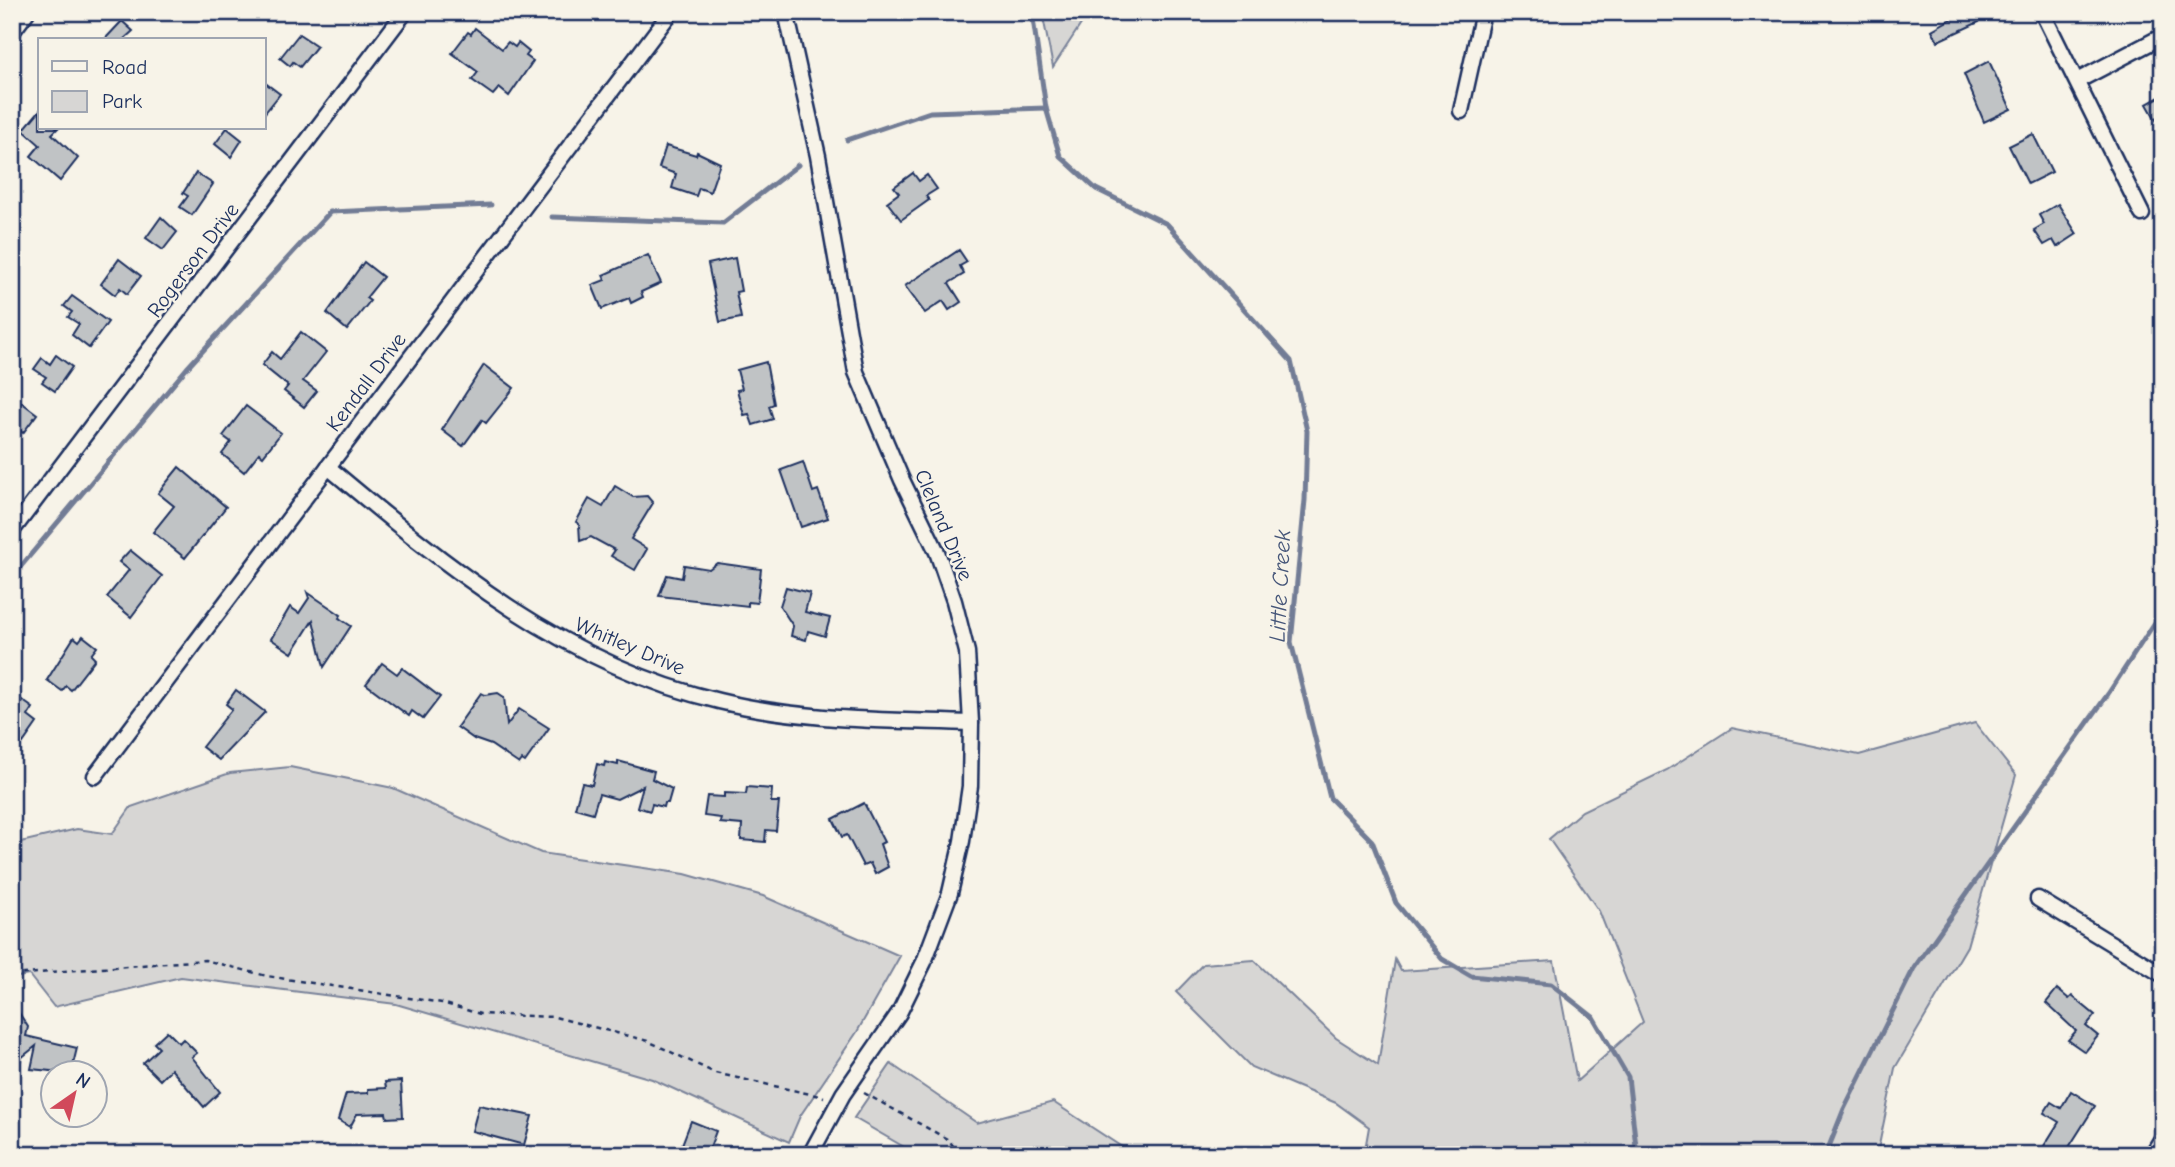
<svg xmlns="http://www.w3.org/2000/svg" width="2175" height="1167" font-family="'Comic Neue',sans-serif">
<style>
.green{fill:#d7d6d4;stroke:#798299;stroke-width:2}
.lines{fill:none;stroke-linecap:round;stroke-linejoin:round}
.stream{stroke:#727c95;stroke-width:5}
.building{fill:#c0c3c5;stroke:#1b2f5e;stroke-width:2}
.minor-casing{stroke:#1b2f5e;stroke-width:19}
.path{stroke:#1b2f5e;stroke-width:2.5;stroke-dasharray:5 5;stroke-linecap:butt}
.minor{stroke:#f7f3e8;stroke-width:14}
.labels{text-anchor:middle;dominant-baseline:central;stroke-width:5;stroke-linejoin:round;paint-order:stroke}
.street-label{font-size:21px;fill:#1b2f5e;stroke:#f7f3e8}
.water-label{font-size:23px;font-style:italic;fill:#465679;stroke:#f7f3e8}
</style>
<rect width="100%" height="100%" fill="#f7f3e8"/>
<filter id="ink" filterUnits="userSpaceOnUse"><feTurbulence type="fractalNoise" baseFrequency=".0143" numOctaves="2"/><feDisplacementMap in="SourceGraphic" scale="14" xChannelSelector="R" yChannelSelector="G"/><feConvolveMatrix kernelMatrix="1 2 1 2 8 2 1 2 1" color-interpolation-filters="sRGB"/></filter>
<g filter="url(#ink)">
<g class="green">
<path d="M1042,12H1089L1053,67Z"/>
<path d="M1975,723L2016,775L1967,946L1895,1068L1877,1155H1364L1369,1127L1336,1103L1251,1067L1176,992L1203,964L1254,960L1336,1038L1378,1065L1395,960L1401,971L1554,961L1577,1081L1643,1022L1599,911L1549,839L1582,811L1667,770L1732,728L1859,755Z"/>
<path d="M290,767L393,788L541,853L685,874L763,896L900,956L857,1032L800,1116L789,1142L652,1079L396,1004L181,977L54,1007L29,975L12,978V844L77,829L112,834L131,807L230,773Z"/>
<path d="M891,1064L977,1123L1053,1102L1134,1155H918L854,1118Z"/>
</g>
<g class="lines">
<g class="stream">
<path d="M1032,12L1046,108L1060,156L1096,189L1167,224L1291,361L1307,431L1305,500L1291,642L1330,798L1372,841L1396,903L1442,959L1471,976L1551,984L1593,1017L1628,1077L1637,1155"/>
<path d="M847,140L930,112L1046,108"/>
<path d="M552,217L723,223L798,165"/>
<path d="M12,577L187,368L330,212L491,205"/>
<path d="M1830,1155L1828,1149L1844,1109L1914,968L2108,694L2163,610"/>
</g>
</g>
<g class="building">
<path d="M1947,12H1974L1979,22L1938,41L1932,30L1951,19Z"/>
<path d="M122,21L133,31L123,40H104Z"/>
<path d="M475,28L502,49L508,42L515,47L518,43L529,52L526,56L533,61L509,96L499,88L493,95L472,80L478,72L452,53L468,32L471,34Z"/>
<path d="M299,34L317,46L300,67L293,62L290,66L280,58Z"/>
<path d="M1989,61L2011,109L1984,122L1964,74Z"/>
<path d="M264,82L280,94L264,114Z"/>
<path d="M2163,95V132L2147,104Z"/>
<path d="M40,110V128H58L52,134L78,158L60,181L31,156L40,145L21,128H25Z"/>
<path d="M227,128L242,140L231,157L215,144Z"/>
<path d="M2033,134L2052,172L2028,184L2009,146Z"/>
<path d="M666,146L696,155L697,152L720,163L710,192L699,188L696,196L672,188L676,174L659,168Z"/>
<path d="M196,173L213,184L192,215L180,207L188,196L183,193Z"/>
<path d="M913,173L919,181L927,175L937,189L926,196L929,200L901,220L887,202L899,193L894,187Z"/>
<path d="M2058,204L2077,234L2057,247L2053,240L2044,245L2034,230L2044,224L2039,215Z"/>
<path d="M161,217L177,232L163,250L146,238Z"/>
<path d="M959,250L967,262L960,266L964,274L949,283L961,302L949,310L943,301L925,313L905,286Z"/>
<path d="M648,255L661,283L641,292L643,297L631,303L629,298L602,309L592,285L605,280L603,275Z"/>
<path d="M735,258L741,291L736,292L741,318L720,322L708,264Z"/>
<path d="M119,259L141,276L127,294L120,288L115,295L101,284Z"/>
<path d="M364,262L383,277L366,298L370,301L347,330L327,313Z"/>
<path d="M72,296L108,322L89,348L72,335L79,324L68,317L72,312L64,306Z"/>
<path d="M301,332L326,352L303,381L317,391L304,407L284,391L288,386L262,365L272,352L280,359Z"/>
<path d="M56,355L72,367L55,391L42,382L46,377L34,369L42,358L50,364Z"/>
<path d="M766,362L774,404L769,406L773,419L753,425L749,414L744,415L737,390L742,389L737,370Z"/>
<path d="M484,365L514,388L486,423L482,420L463,446L442,430Z"/>
<path d="M21,402L37,414L23,433L12,424V414Z"/>
<path d="M246,406L281,433L263,456L259,453L244,472L222,454L231,442L223,436Z"/>
<path d="M803,462L813,492L818,490L828,518L801,527L781,470Z"/>
<path d="M179,467L226,507L185,558L153,532L174,506L158,493Z"/>
<path d="M615,486L633,497L647,496L653,503L631,539L647,549L635,570L611,556L615,550L591,537L580,541L579,524L576,522L589,499L603,507Z"/>
<path d="M130,550L162,576L131,617L107,597L129,570L119,562Z"/>
<path d="M717,563L761,569L757,603L748,602V606L659,596L667,575L682,578L684,565L709,569Z"/>
<path d="M786,587L810,593L805,612L830,618L825,636L808,631L806,640L791,636L793,626L780,606Z"/>
<path d="M307,592L341,615L339,618L351,626L324,667L313,620L292,653L271,639L290,607L299,613L309,598Z"/>
<path d="M83,636L97,647L91,655L95,659L71,690L66,686L62,691L47,680L74,637L79,641Z"/>
<path d="M382,663L397,674L402,668L440,697L423,719L412,711L409,716L366,684Z"/>
<path d="M236,690L265,712L219,760L202,747L232,709L226,704Z"/>
<path d="M12,693L33,708L28,716L37,723L23,743L12,735Z"/>
<path d="M481,693L485,695L498,693L504,697L507,725L519,709L549,728L525,762L522,760L519,764L491,745L474,739L457,727Z"/>
<path d="M618,761L654,771L652,779L672,789L668,803H664L663,807L652,804L650,811L637,807L643,786L617,799L599,794L593,813L575,808L582,783L592,785L597,764L604,766L605,762L618,765Z"/>
<path d="M747,787L772,789L771,802H779L776,831L766,830L765,842L741,840L742,825L720,823L721,818L704,816L707,796L724,797V793L746,794Z"/>
<path d="M864,803L884,842L880,844L888,867L875,874L870,863L863,866L847,835L842,837L833,819Z"/>
<path d="M2057,989L2069,999L2072,996L2095,1015L2086,1026L2098,1036L2085,1052L2068,1040L2076,1031L2046,1003Z"/>
<path d="M12,1002L28,1027L26,1036L77,1048L71,1073L31,1069L36,1046L21,1058L18,1071L12,1070Z"/>
<path d="M167,1031L179,1043L183,1039L197,1053L192,1057L220,1092L204,1107L171,1069L160,1080L143,1063L159,1048L154,1043Z"/>
<path d="M401,1081L403,1117L387,1118L386,1113L357,1114L350,1127L338,1120L346,1094L368,1093V1089L386,1088L385,1082Z"/>
<path d="M2071,1091L2095,1106L2064,1155H2059L2044,1146L2059,1122L2044,1113L2051,1102L2061,1108Z"/>
<path d="M479,1105L532,1116L524,1145L472,1131Z"/>
<path d="M691,1121L716,1131L707,1155H678Z"/>
</g>
<g class="lines">
<defs>
<g id="minor">
<path d="M786,12L818,156L856,372L902,480L937,552L954,601L967,652L971,723L970,786L962,841L950,893L924,962L899,1013L843,1094L810,1155"/>
<path d="M2042,12L2142,214"/>
<path d="M12,32L27,12"/>
<path d="M2077,81L2163,36"/>
<path d="M1461,111L1483,12"/>
<path d="M328,467C446,566 565,665 719,701C801,721 887,720 971,723"/>
<path d="M12,531L405,12"/>
<path d="M95,776L671,12"/>
<path d="M2038,899L2163,975"/>
<path d="M2152,1155L2163,1137"/>
</g>
</defs>
<use href="#minor" class="minor-casing"/>
<g class="path">
<path d="M12,975L205,960L267,976L442,1003L480,1014L555,1017L648,1041L715,1073L824,1097"/>
<path d="M864,1093L949,1140L959,1155"/>
</g>
<use href="#minor" class="minor"/>
</g>
</g>
<g class="labels">
<g class="street-label">
<text transform="translate(193 260) rotate(-53)">Rogerson Drive</text>
<text transform="translate(366 382) rotate(-53)">Kendall Drive</text>
<text transform="translate(944 525) rotate(67)">Cleland Drive</text>
<text transform="translate(630 646) rotate(23)">Whitley Drive</text>
</g>
<g class="water-label">
<text transform="translate(1280 586) rotate(-87)">Little Creek</text>
</g>
</g>
<rect width="2175" height="1167" fill="none" stroke="#f7f3e8" stroke-width="42"/>
<rect x="21" y="21" width="2133" height="1125" fill="none" stroke="#1b2f5e" stroke-width="2.5" filter="url(#ink)"/>
<rect x="38" y="38" width="228" height="91" fill="#f7f3e8" stroke="#9fa5b1" stroke-width="2"/>
<rect x="52" y="61" width="35" height="10" fill="#f7f3e8" stroke="#9fa5b1" stroke-width="2"/>
<text x="102" y="74" font-size="21" fill="#1b2f5e">Road</text>
<rect x="52" y="91" width="35" height="21" fill="#d7d6d4" stroke="#9fa5b1" stroke-width="2"/>
<text x="102" y="108" font-size="21" fill="#1b2f5e">Park</text>
<g transform="translate(74 1094) rotate(34)"><circle r="33" fill="#f7f3e8" stroke="#9fa5b1" stroke-width="2"/>
<path d="M0-5L12 26L0 18L-12 26Z" fill="#d1495b"/>
<text y="-10" font-size="19" font-weight="bold" text-anchor="middle" fill="#1b2f5e">N</text>
</g>
</svg>
